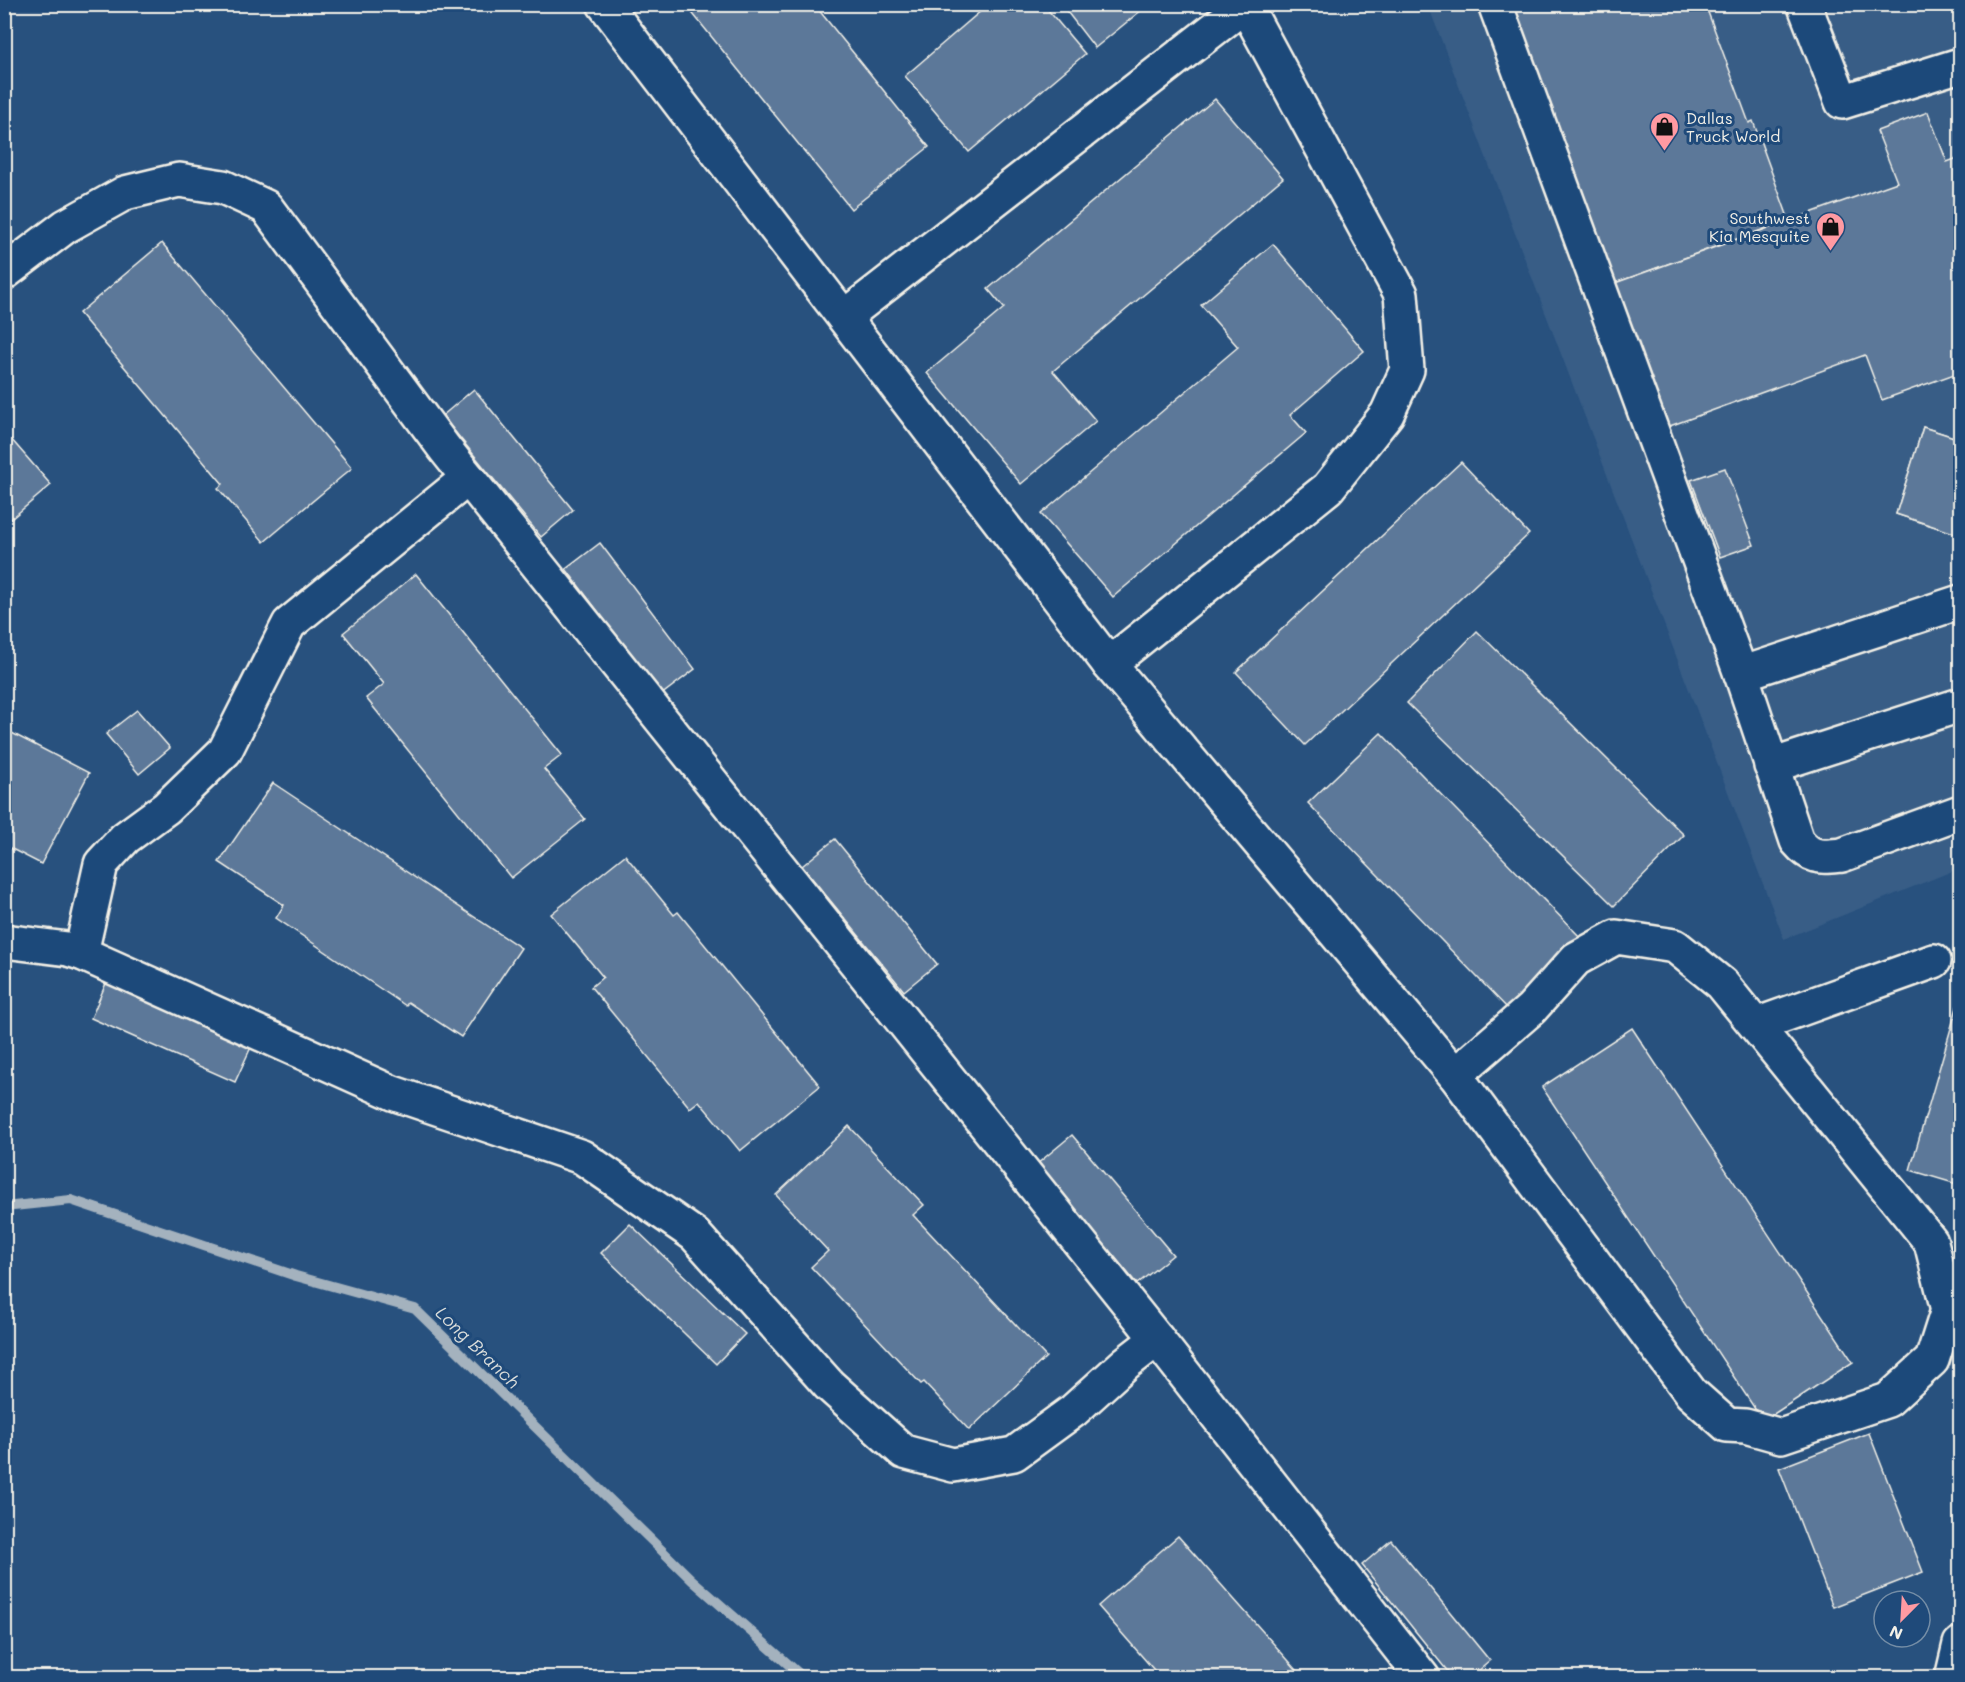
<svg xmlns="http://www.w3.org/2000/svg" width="1965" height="1682" font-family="Mali,sans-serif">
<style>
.built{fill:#375d86}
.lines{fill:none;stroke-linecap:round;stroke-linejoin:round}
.stream{stroke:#a4b2be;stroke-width:10}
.building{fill:#5b7899;stroke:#f4f1e8;stroke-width:1.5}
.minor-casing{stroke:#f4f1e8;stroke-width:38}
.major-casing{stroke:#f4f1e8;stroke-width:38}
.minor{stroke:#1f4a7a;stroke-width:33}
.major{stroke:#1f4a7a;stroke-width:33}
.labels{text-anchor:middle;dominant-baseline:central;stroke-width:6;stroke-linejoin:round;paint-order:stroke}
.poi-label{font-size:16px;fill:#f4f1e8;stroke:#1f4a7a;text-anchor:start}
.water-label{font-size:18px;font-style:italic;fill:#d9dcda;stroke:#1f4a7a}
</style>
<rect width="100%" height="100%" fill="#28517e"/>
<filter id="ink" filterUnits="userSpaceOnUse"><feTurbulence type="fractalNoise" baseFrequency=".0167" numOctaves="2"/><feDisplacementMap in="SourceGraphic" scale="12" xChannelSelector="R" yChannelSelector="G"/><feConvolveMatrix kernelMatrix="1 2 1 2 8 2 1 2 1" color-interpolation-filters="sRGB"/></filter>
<g filter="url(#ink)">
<path class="built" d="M1428,5H1960V868L1784,939Z"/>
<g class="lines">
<path class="stream" d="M4,1207L71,1200L296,1276L415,1309L692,1580L804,1678"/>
</g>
<g class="building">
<path d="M685,4H814L929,147L851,209Z"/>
<path d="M989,4H1043L1085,54L969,152L905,76Z"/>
<path d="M1061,4H1149L1095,48Z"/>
<path d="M1513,4H1705L1749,123L1753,121L1789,220L1615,283Z"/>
<path d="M1215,99L1283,178L1053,371L1096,421L1021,484L927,373L1004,308L988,289Z"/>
<path d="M1928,112L1947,162L1960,157V372L1882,400L1865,355L1667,427L1615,283L1897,182L1877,131Z"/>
<path d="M162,243L352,468L264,542L218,488L223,484L79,313Z"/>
<path d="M1273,244L1364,351L1290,415L1306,433L1113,597L1041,514L1238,347L1201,305Z"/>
<path d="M474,389L573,510L541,537L442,416Z"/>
<path d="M1923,427L1960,439V535L1896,514Z"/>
<path d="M1923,427L1960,439V535L1896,514Z"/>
<path d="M4,431L51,485L4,525Z"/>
<path d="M1461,462L1529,534L1305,745L1236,672Z"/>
<path d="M1725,468L1754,545L1720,557L1691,480Z"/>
<path d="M600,543L695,669L661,695L566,569Z"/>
<path d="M416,574L562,755L544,769L585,819L511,878L366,698L384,684L343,633Z"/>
<path d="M1477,631L1684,835L1614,906L1407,703Z"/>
<path d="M137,710L170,748L139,774L106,734Z"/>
<path d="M4,729L89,773L41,864L4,845Z"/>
<path d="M1381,733L1583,940L1510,1011L1308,803Z"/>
<path d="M273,783L521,948L461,1037L408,1002L406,1006L276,918L284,905L219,862Z"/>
<path d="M835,839L937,964L904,991L802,866Z"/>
<path d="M625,855L674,915L678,912L820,1086L740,1151L699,1101L690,1108L591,987L603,977L551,914Z"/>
<path d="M107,981L252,1045L235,1082L91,1018Z"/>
<path d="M1960,997V1185L1910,1170Z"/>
<path d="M1632,1028L1853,1362L1763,1421L1542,1087Z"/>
<path d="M849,1126L924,1205L913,1215L1046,1357L969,1430L924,1382L921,1384L811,1267L828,1251L776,1195Z"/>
<path d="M1072,1135L1173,1255L1137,1284L1037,1164Z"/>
<path d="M630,1224L745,1334L716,1364L601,1253Z"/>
<path d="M1869,1433L1923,1572L1833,1607L1779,1468Z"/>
<path d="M1178,1536L1304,1678H1161L1098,1606Z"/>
<path d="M1391,1540L1490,1661L1470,1678H1453L1362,1565Z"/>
</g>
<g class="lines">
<defs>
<g id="minor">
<path d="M604,4L1109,664L1455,1075"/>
<path d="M1495,4L1741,674L1960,602"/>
<path d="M1804,4L1842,102L1960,65"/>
<path d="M4,273L66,226L125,193L179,180L223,187L266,207L445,449L1157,1339L1423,1678"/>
<path d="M844,317L1245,5L1401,294L1407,370L1387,414L1328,488L1109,664"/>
<path d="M1741,674L1797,841C1812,859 1820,857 1842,855L1960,812"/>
<path d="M1771,766L1960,705"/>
<path d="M1616,937L1675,946L1722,984L1931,1242L1948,1310L1932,1360L1888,1400L1781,1436L1745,1426L1727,1425L1691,1393L1455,1075L1531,1009L1576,959Z"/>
<path d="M4,941L68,949L81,953L393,1093L582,1157L695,1235L829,1385L904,1452L953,1465L1014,1454L1073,1411L1126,1363L1157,1339"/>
<path d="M81,953L101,864L125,838L166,808L225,751L289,624L468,478"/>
<path d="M1756,1025L1934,961"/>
</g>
<path id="major" d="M1952,1678L1960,1644"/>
</defs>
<use href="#minor" class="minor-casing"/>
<use href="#major" class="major-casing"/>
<use href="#minor" class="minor"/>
<use href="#major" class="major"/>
</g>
</g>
<defs>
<symbol id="shop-pin" viewBox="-11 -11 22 30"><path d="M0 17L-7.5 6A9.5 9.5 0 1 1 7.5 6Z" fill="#ff9aa2" stroke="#1f4a7a"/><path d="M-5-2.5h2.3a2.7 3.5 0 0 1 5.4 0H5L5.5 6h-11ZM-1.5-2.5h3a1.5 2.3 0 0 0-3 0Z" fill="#111"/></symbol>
</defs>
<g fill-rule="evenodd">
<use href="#shop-pin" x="1648" y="110" width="33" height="45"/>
<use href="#shop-pin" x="1814" y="210" width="33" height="45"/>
</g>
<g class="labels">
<g class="poi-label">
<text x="1686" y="117">Dallas<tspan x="1686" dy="18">Truck World</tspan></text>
<text x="1810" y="217" text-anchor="end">Southwest<tspan x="1810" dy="18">Kia Mesquite</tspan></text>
</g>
<g class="water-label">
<text transform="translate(478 1347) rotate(44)">Long Branch</text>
</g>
</g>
<rect width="1965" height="1682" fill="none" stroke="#1f4a7a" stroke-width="24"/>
<rect x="12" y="12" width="1941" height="1658" fill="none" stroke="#f4f1e8" stroke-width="2" filter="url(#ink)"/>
<g transform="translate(1902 1619) rotate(204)"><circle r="28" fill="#1f4a7a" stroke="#748da6" stroke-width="1.5"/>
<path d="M0-4.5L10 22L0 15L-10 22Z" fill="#ff9aa2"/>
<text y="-9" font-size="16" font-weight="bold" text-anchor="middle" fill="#f4f1e8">N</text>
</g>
</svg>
